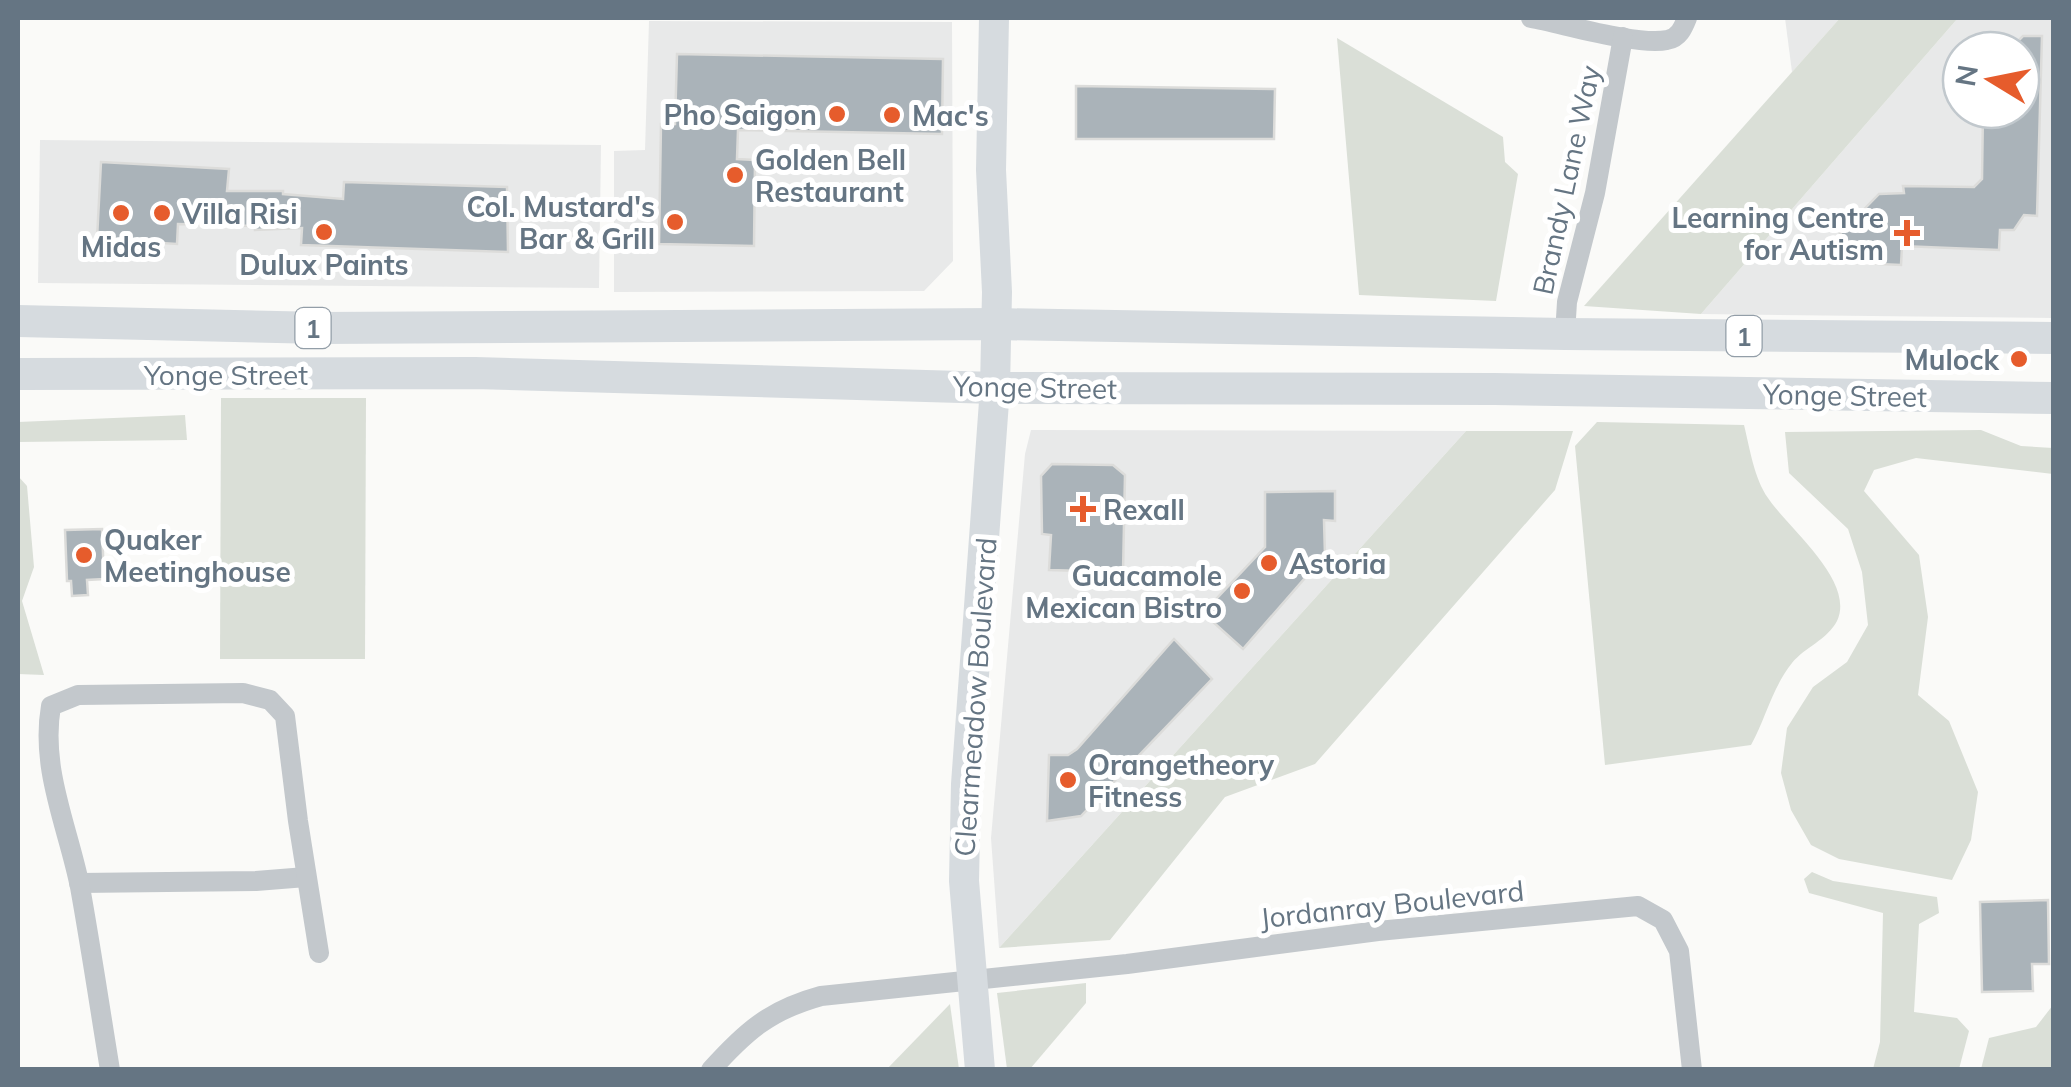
<svg xmlns="http://www.w3.org/2000/svg" width="2071" height="1087" font-family="Mulish,sans-serif">
<style>
.built{fill:#e8e9e9;fill-rule:evenodd}
.green{fill:#dadfd7}
.building{fill:#aab3b9;stroke:#dcdcda;stroke-width:2.5}
.lines{fill:none;stroke-linecap:round;stroke-linejoin:round}
.street{stroke:#c3c8cc;stroke-width:20}
.secondary{stroke:#d6dbdf;stroke-width:30}
.primary{stroke:#d6dbdf;stroke-width:32}
.poi-dot{fill:#e65c2c;stroke:#fff;stroke-width:4}
.labels{text-anchor:middle;dominant-baseline:central;stroke-width:10;stroke-linejoin:round;paint-order:stroke}
.shield{fill:#fff;stroke:#939ea8;stroke-width:2.5}
.shield-label{font-size:25px;font-weight:bold;fill:#657583}
.poi-label{font-size:28px;font-weight:bold;fill:#657583;stroke:#fff;text-anchor:start}
.street-label{font-size:28px;fill:#657583;stroke:#fff}
</style>
<rect width="100%" height="100%" fill="#fafaf8"/>
<g class="built">
<path d="M1785,18H1840L1792,72Z"/>
<path d="M1958,18H2053V318L1701,314ZM1961,50H2021V110H1961Z"/>
<path d="M649,21L952,22L953,261L924,291L614,292V151L645,150Z"/>
<path d="M40,140L601,145L599,288L38,283Z"/>
<path d="M1031,430L1466,431L999,948L991,838L1025,454Z"/>
</g>
<g class="green">
<path d="M1840,18H1958L1701,314L1584,306Z"/>
<path d="M1337,38L1503,137L1505,162L1518,174L1496,301L1359,295Z"/>
<path d="M221,398H366L365,659H220Z"/>
<path d="M185,415L187,440L18,442V422Z"/>
<path d="M1597,422L1744,425C1750,449 1754,478 1768,498C1787,527 1856,581 1837,621C1827,640 1805,647 1792,663C1772,688 1766,718 1751,745L1605,765L1575,446Z"/>
<path d="M1981,430L2021,446L2053,448V474L1916,458L1874,470L1864,491L1919,555L1928,617L1918,695L1949,721L1978,792L1971,840L1952,880L1839,859L1811,845L1791,810L1781,773L1787,728L1813,687L1847,662L1868,625L1862,572L1848,529L1789,473L1785,432Z"/>
<path d="M1466,431H1573L1555,490L1315,764L1225,797L1110,940L999,948Z"/>
<path d="M18,476L27,486L34,567L22,601L44,675L18,674Z"/>
<path d="M1812,872L1833,881L1937,897L1939,913L1919,924L1914,1012L1957,1018L1969,1031L1959,1069H1873L1880,1042L1883,913L1809,893L1804,879Z"/>
<path d="M1086,983V1003L1030,1069H1007L997,993Z"/>
<path d="M950,1004L959,1069H887Z"/>
<path d="M2053,1005V1069H1981L1989,1038L2036,1027Z"/>
</g>
<g class="building">
<path d="M2023,36H2042L2037,216L2024,215L2014,230H2000L1999,250L1902,246L1901,265L1836,262V238L1879,194L1904,193L1903,186L1974,187L1982,179L1983,110H2021V50H2009Z"/>
<path d="M677,54L943,59L942,134L738,130L737,159L755,160L754,246L659,244L661,124H675Z"/>
<path d="M1076,86L1275,89L1274,139H1076Z"/>
<path d="M101,162L229,169L227,191H283V194L343,199L344,182L507,187L508,252L301,245L302,228L255,230V226L178,224L177,244L97,239Z"/>
<path d="M1052,464L1113,465L1125,475L1123,573L1101,570L1100,586L1084,585V571L1049,570L1051,535L1042,534L1041,476Z"/>
<path d="M1335,491V521L1324,520L1325,555L1243,649L1203,613L1265,547V492Z"/>
<path d="M102,529L104,579L87,580L88,595L72,596L71,581H67L65,530Z"/>
<path d="M1174,639L1212,679L1081,816L1047,821L1049,755H1068L1077,749Z"/>
<path d="M2048,900L2049,964H2032L2033,991L1982,992L1980,902Z"/>
</g>
<g class="lines">
<g class="street">
<path d="M1531,18C1564,24 1638,46 1667,40C1679,38 1683,28 1687,18"/>
<path d="M1565,334L1567,302L1595,193L1623,37"/>
<path d="M79,883L256,881L306,877"/>
<path d="M110,1070C100,1009 91,948 80,887C68,827 40,769 51,706L78,695L243,693L270,700L285,716L298,821L319,953"/>
<path d="M711,1070C746,1031 770,1010 821,996L1127,964L1378,931L1638,906L1663,920L1679,951L1692,1070"/>
</g>
<path class="secondary" d="M980,1070L964,881L966,784L995,388L997,292L991,170L994,18"/>
<g class="primary">
<path d="M18,321L322,328L996,324L1565,334L2054,338"/>
<path d="M18,374L475,373L995,388L1494,389L2054,398"/>
</g>
</g>
<g class="poi-dot">
<circle cx="837" cy="114" r="10"/>
<circle cx="892" cy="115" r="10"/>
<circle cx="735" cy="175" r="10"/>
<circle cx="121" cy="213" r="10"/>
<circle cx="162" cy="213" r="10"/>
<circle cx="675" cy="222" r="10"/>
<circle cx="324" cy="232" r="10"/>
<path d="M1902 218h10v10h10v10h-10v10h-10v-10h-10v-10h10z"/>
<circle cx="2019" cy="359" r="10"/>
<path d="M1078 494h10v10h10v10h-10v10h-10v-10h-10v-10h10z"/>
<circle cx="84" cy="555" r="10"/>
<circle cx="1269" cy="563" r="10"/>
<circle cx="1242" cy="591" r="10"/>
<circle cx="1068" cy="780" r="10"/>
</g>
<g class="labels">
<g class="shield">
<rect x="295.5" y="308" width="35" height="40" rx="8"/>
<rect x="1726.5" y="316" width="35" height="40" rx="8"/>
</g>
<g class="shield-label">
<text x="313" y="328">1</text>
<text x="1744" y="336">1</text>
</g>
<g class="poi-label">
<text x="817" y="114" text-anchor="end">Pho Saigon</text>
<text x="912" y="115">Mac's</text>
<text x="755" y="159">Golden Bell<tspan x="755" dy="32">Restaurant</tspan></text>
<text x="655" y="206" text-anchor="end">Col. Mustard's<tspan x="655" dy="32">Bar &amp; Grill</tspan></text>
<text x="182" y="213">Villa Risi</text>
<text x="1884" y="217" text-anchor="end">Learning Centre<tspan x="1884" dy="32">for Autism</tspan></text>
<text x="121" y="246" text-anchor="middle">Midas</text>
<text x="324" y="264" text-anchor="middle">Dulux Paints</text>
<text x="1999" y="359" text-anchor="end">Mulock</text>
<text x="1103" y="509">Rexall</text>
<text x="104" y="539">Quaker<tspan x="104" dy="32">Meetinghouse</tspan></text>
<text x="1289" y="563">Astoria</text>
<text x="1222" y="575" text-anchor="end">Guacamole<tspan x="1222" dy="32">Mexican Bistro</tspan></text>
<text x="1088" y="764">Orangetheory<tspan x="1088" dy="32">Fitness</tspan></text>
</g>
<g class="street-label">
<text transform="translate(1566 180) rotate(-78)">Brandy Lane Way</text>
<text x="226" y="374">Yonge Street</text>
<text transform="translate(1035 387) rotate(1)">Yonge Street</text>
<text transform="translate(1845 395) rotate(1)">Yonge Street</text>
<text transform="translate(975 697) rotate(-86)">Clearmeadow Boulevard</text>
<text transform="translate(1392 904) rotate(-6)">Jordanray Boulevard</text>
</g>
</g>
<rect width="2071" height="1087" fill="none" stroke="#657583" stroke-width="40"/>
<g transform="translate(1991 80) rotate(280)"><circle r="48" fill="#ffffff" stroke="#c1c8cd" stroke-width="2.5"/>
<path d="M0-8L18 38L0 25L-18 38Z" fill="#e65c2c"/>
<text y="-15" font-size="28" font-weight="bold" text-anchor="middle" fill="#657583">N</text>
</g>
</svg>
